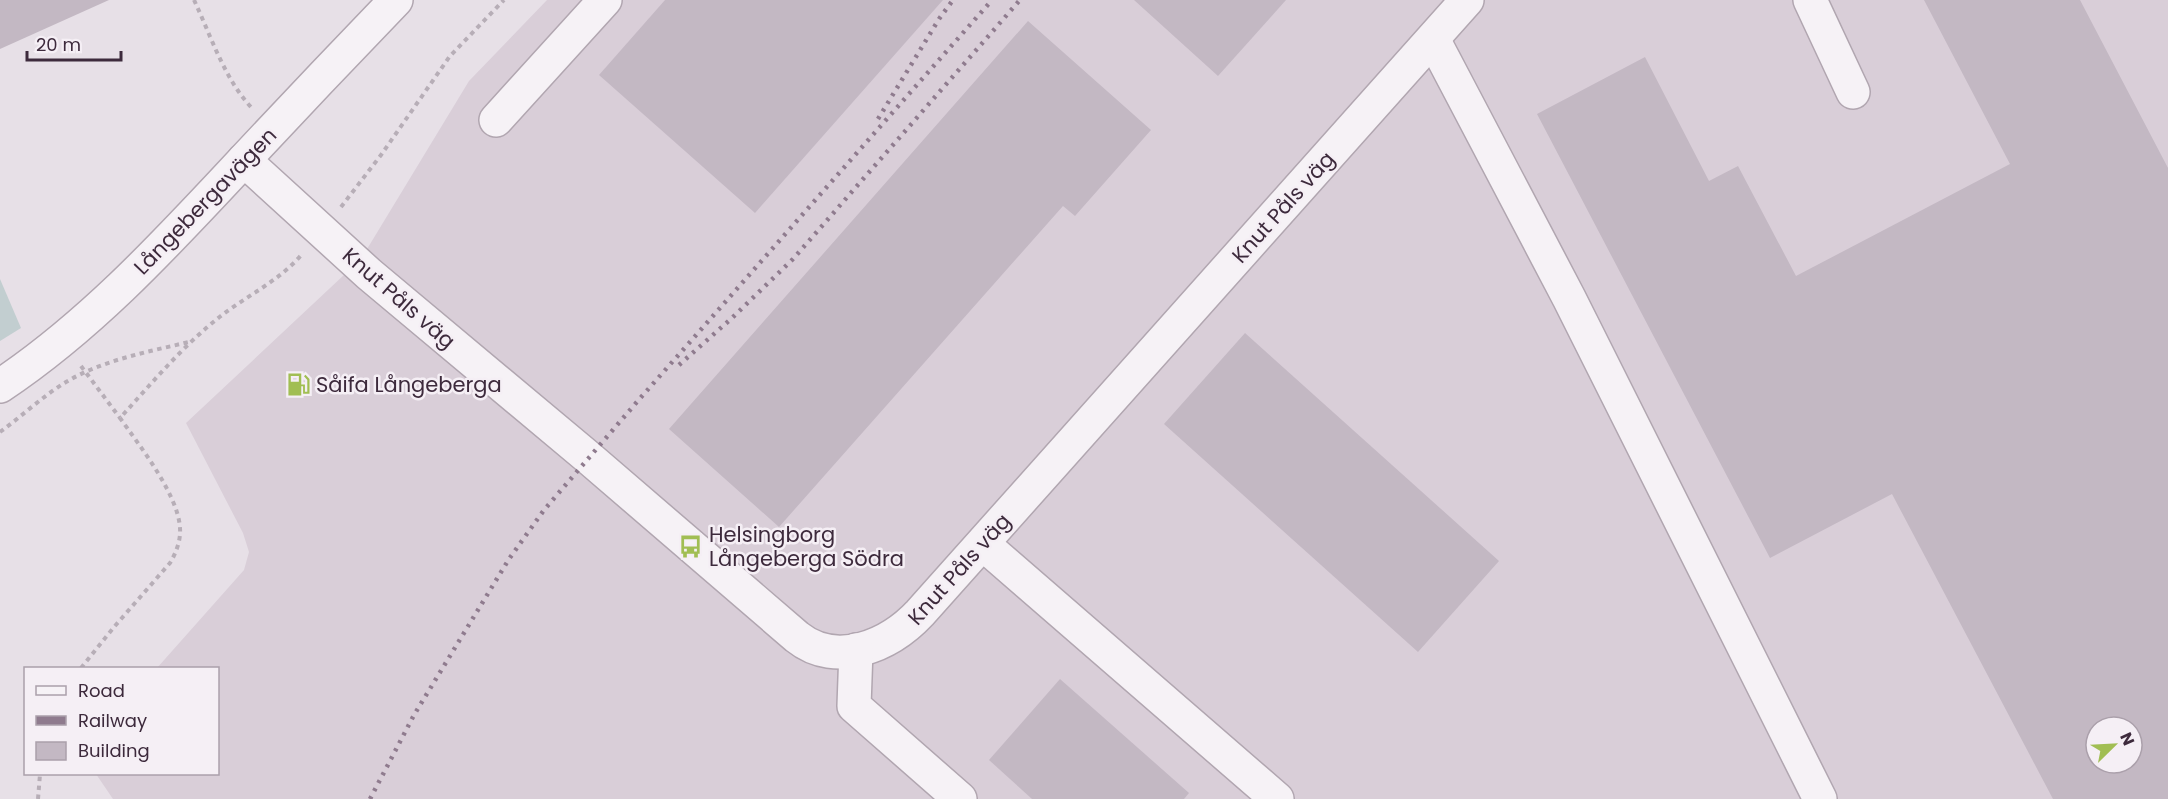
<svg xmlns="http://www.w3.org/2000/svg" width="2168" height="799" font-family="Poppins,sans-serif">
<style>
.built{fill:#d9ced8;fill-rule:evenodd}
.green{fill:#c2ced0}
.building{fill:#c3b8c3;fill-rule:evenodd}
.lines{fill:none;stroke-linecap:round;stroke-linejoin:round}
.minor-casing{stroke:#b1a6b0;stroke-width:36}
.path{stroke:#b7aeb7;stroke-width:4;stroke-dasharray:4.5 4.5;stroke-linecap:butt}
.minor{stroke:#f6f2f6;stroke-width:33}
.rail{stroke:#8f7b8e;stroke-width:4.5;stroke-dasharray:3 6;stroke-linecap:butt}
.labels{text-anchor:middle;dominant-baseline:central;stroke-width:5;stroke-linejoin:round;paint-order:stroke}
.street-label{font-size:21px;fill:#3d2a3c;stroke:#f5eff5}
.poi-label{font-size:21px;fill:#3d2a3c;stroke:#f5eff5;text-anchor:start}
</style>
<rect width="100%" height="100%" fill="#e7e0e7"/>
<path class="built" d="M547,0H2168V799H113L96,774H218V668H157L244,570L249,552L243,533L186,423L361,259L469,81ZM2096,727H2132V763H2096Z"/>
<path class="green" d="M0,279L21,328L0,341Z"/>
<g class="building">
<path d="M0,0H109L0,49Z"/>
<path d="M665,0H943L755,213L599,75Z"/>
<path d="M1134,0H1286L1218,76Z"/>
<path d="M1924,0H2080L2168,168V799H2053L1892,494L1770,558L1537,114L1645,57L1709,181L1738,166L1796,276L2010,164ZM2096,727H2132V763H2096Z"/>
<path d="M1028,21L1151,130L1075,216L1063,206L779,527L669,429Z"/>
<path d="M1245,333L1499,561L1418,652L1164,424Z"/>
<path d="M1060,679L1189,793L1184,799H1032L989,760Z"/>
</g>
<g class="lines">
<defs>
<g id="minor">
<path d="M1810,0L1853,92"/>
<path d="M1433,39L1569,298L1820,799"/>
<path d="M496,120L605,0"/>
<path d="M244,160L369,274L589,458L797,637C837,669 890,645 920,613L1467,0"/>
<path d="M0,386C87,328 159,251 230,175C285,116 340,58 396,0"/>
<path d="M983,544L1277,799"/>
<path d="M856,650L854,706L960,799"/>
</g>
</defs>
<use href="#minor" class="minor-casing"/>
<g class="path">
<path d="M194,0C211,36 224,78 251,107"/>
<path d="M341,207L381,155L450,56L504,0"/>
<path d="M81,366L120,418"/>
<path d="M0,432C22,416 43,396 66,382C103,360 147,352 189,342"/>
<path d="M81,668L114,627L170,563C176,553 181,540 180,528C178,494 139,445 120,418C151,384 181,348 217,319C244,297 280,281 302,254"/>
<path d="M38,799L40,774"/>
</g>
<use href="#minor" class="minor"/>
<g class="rail">
<path d="M878,119L939,19L953,0"/>
<path d="M679,365L732,318L793,259L1020,0"/>
<path d="M370,799L414,715L509,559L544,510L636,403L992,0"/>
</g>
</g>
<defs>
<symbol id="fuel-bare" viewBox="-9 -9 18 18"><path d="M-5.5-6h7V0h2V4h1.3V-2.5L3-4.5l.8-.8L6-3V5H2.5V1h-1V6h-7ZM-4.2-4.7v3.2H.2V-4.7Z" fill="#a1be53" stroke="#f5eff5" stroke-width="2.5" paint-order="stroke"/></symbol>
<symbol id="bus-bare" viewBox="-9 -9 18 18"><path d="M-5-6H5V4H4V6H2V4H-2V6H-4V4H-5ZM-3.5-4V0h7V-4ZM-3.5 1.2v1.5H-2V1.2ZM2 1.2v1.5H3.5V1.2Z" fill="#a1be53" stroke="#f5eff5" stroke-width="2.5" paint-order="stroke"/></symbol>
</defs>
<g fill-rule="evenodd">
<use href="#fuel-bare" x="282" y="368" width="33" height="33"/>
<use href="#bus-bare" x="674" y="530" width="33" height="33"/>
</g>
<g class="labels">
<g class="street-label">
<text transform="translate(205 201) rotate(-46)">Långebergavägen</text>
<text transform="translate(1283 207) rotate(-48)">Knut Påls väg</text>
<text transform="translate(399 298) rotate(41)">Knut Påls väg</text>
<text transform="translate(959 569) rotate(-48)">Knut Påls väg</text>
</g>
<g class="poi-label">
<text x="316" y="384">Såifa Långeberga</text>
<text x="709" y="534">Helsingborg<tspan x="709" dy="24">Långeberga Södra</tspan></text>
</g>
</g>
<rect x="24" y="667" width="195" height="108" fill="#f5eff5" stroke="#aba0ab" stroke-width="1.5"/>
<rect x="36" y="686" width="30" height="9" fill="#f6f2f6" stroke="#aba0ab" stroke-width="1.5"/>
<text x="78" y="697" font-size="18" fill="#3d2a3c">Road</text>
<rect x="36" y="716" width="30" height="9" fill="#8f7b8e" stroke="#aba0ab" stroke-width="1.5"/>
<text x="78" y="727" font-size="18" fill="#3d2a3c">Railway</text>
<rect x="36" y="742" width="30" height="18" fill="#c3b8c3" stroke="#aba0ab" stroke-width="1.5"/>
<text x="78" y="757" font-size="18" fill="#3d2a3c">Building</text>
<g transform="translate(2114 745) rotate(66)"><circle r="28" fill="#f5eff5" stroke="#aba0ab" stroke-width="1.5"/>
<path d="M0-4.5L10 22L0 15L-10 22Z" fill="#a1be53"/>
<text y="-9" font-size="16" font-weight="bold" text-anchor="middle" fill="#3d2a3c">N</text>
</g>
<path d="M27 51v9h94v-9" fill="none" stroke="#3d2a3c" stroke-width="3"/>
<text x="36" y="51" font-size="18" fill="#3d2a3c" stroke="#f5eff5" stroke-width="4.5" paint-order="stroke">20 m</text>
</svg>
